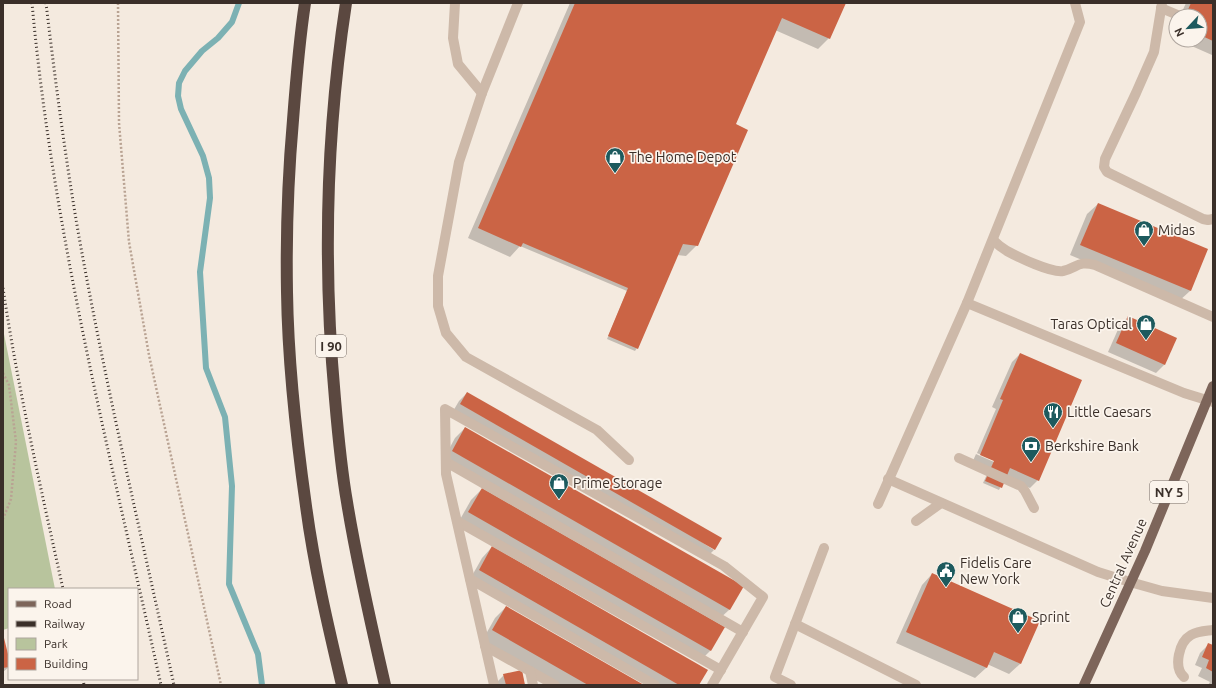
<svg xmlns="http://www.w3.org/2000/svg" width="1216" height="688" font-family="Ubuntu,sans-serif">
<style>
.green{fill:#b8c49d}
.shadow{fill:#0003}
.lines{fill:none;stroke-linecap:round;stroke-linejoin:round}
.stream{stroke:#7cb1b3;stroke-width:6}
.building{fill:#cb6445}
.path{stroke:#b9a393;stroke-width:2.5;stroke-dasharray:2 2;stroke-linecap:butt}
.service{stroke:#cdb9a9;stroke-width:10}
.primary{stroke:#7d655a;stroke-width:10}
.motorway{stroke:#5b4840;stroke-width:12}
.rail{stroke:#3a2f29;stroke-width:3;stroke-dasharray:1 3;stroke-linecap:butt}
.labels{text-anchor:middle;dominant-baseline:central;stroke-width:3.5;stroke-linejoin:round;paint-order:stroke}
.shield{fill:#fbf4ec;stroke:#746a64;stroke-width:1}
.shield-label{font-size:13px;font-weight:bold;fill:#3a2f29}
.poi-label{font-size:14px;fill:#3a2f29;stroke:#fbf4ec;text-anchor:start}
.street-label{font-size:14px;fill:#3a2f29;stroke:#fbf4ec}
</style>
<rect width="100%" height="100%" fill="#f4eadf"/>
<path class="green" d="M3,329L55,589H9V628L3,630Z"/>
<g class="shadow">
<path d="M570,3H844L829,38L818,49L775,30L734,125L697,245L686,256L677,255L637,348L635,351L607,339L627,291L520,246L510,257L468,238Z"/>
<path d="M1186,3H1213V54L1212,55L1178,40H1200V16H1180Z"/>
<path d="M1176,25V39L1171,37Z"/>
<path d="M1098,204L1207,250L1190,291L1179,301L1070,255L1087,214Z"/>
<path d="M1128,317L1176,339L1164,365L1156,373L1108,352L1120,325Z"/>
<path d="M1020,354L1038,480L1030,488L1005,478L999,490L983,483L989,470L972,463L976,454L994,462L995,461L977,453L996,409L992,407L1012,362Z"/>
<path d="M467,393L714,550L706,558L452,413L459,401Z"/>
<path d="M465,428L742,587L729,610L718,620L442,462L455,438Z"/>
<path d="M482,489L723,628L710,651L700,661L458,523L471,500Z"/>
<path d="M492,547L698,685H650L469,581L482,558Z"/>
<path d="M932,574L1038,622L1020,664L1009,674L987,664L986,668L975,678L896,643L922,585Z"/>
<path d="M506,607L642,685H559L482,641L495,618Z"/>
<path d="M3,636L9,662V667L3,672Z"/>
<path d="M1208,645H1213V685H1208L1210,682L1198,676L1202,668L1195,665L1200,653Z"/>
<path d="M504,675L524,685H496V683Z"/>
</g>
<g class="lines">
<path class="stream" d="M239,3L232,22L218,38L202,51L185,71L179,83L178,96L181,109L203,156L209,178L210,198L200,272L206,368L225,417L232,486L229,584L258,654L262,685"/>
</g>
<g class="building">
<path d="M575,3H846L830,39L782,18L736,124L748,130L698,246L683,244L638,349L608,336L628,288L523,243L521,247L478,228Z"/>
<path d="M1191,3H1213V41L1200,35V16H1185Z"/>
<path d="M1098,203L1208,249L1191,291L1080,245Z"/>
<path d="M1128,316L1177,338L1165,365L1116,343Z"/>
<path d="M1020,353L1082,380L1039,481L1010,468L1002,488L985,481L994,461L980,455L1003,400L1000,399Z"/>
<path d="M467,392L722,538L715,550L460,404Z"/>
<path d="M465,427L744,586L730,610L452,451Z"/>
<path d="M482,488L725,627L711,651L468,512Z"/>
<path d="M492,546L708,670L699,685H679L479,570Z"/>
<path d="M932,573L1040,621L1021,664L994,652L987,668L906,632Z"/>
<path d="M506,606L644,685H588L492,630Z"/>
<path d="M3,634L9,658V667L3,668Z"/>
<path d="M1208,643L1213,645V672L1206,668L1209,660L1202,657Z"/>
<path d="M522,670L525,685H506L503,674Z"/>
</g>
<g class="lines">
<g class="path">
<path d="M118,3L119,123L129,242L149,355L221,685"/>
<path d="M3,373L9,385L16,442L11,499L3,519"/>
</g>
<g class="service">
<path d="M455,3L453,38L458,64L482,93"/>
<path d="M518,3L482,93L459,162L438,276V306L446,333L466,357L597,430L629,460"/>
<path d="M1162,3L1154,52L1136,93L1105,159L1104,167L1107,172L1203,219L1208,220L1213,219"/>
<path d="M1161,8L1180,16"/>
<path d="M993,240C997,244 1002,248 1007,251C1018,257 1051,273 1063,271C1077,268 1078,260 1095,265L1213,317"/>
<path d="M967,303L1080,22L1075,3"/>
<path d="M959,458L1021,486L1025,491L1034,508"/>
<path d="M446,462L743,632"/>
<path d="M888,479L1098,572L1130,582L1162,591L1213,598"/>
<path d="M878,504L967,303L1184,393L1213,402"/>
<path d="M457,521L721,670"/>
<path d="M916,521L941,503"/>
<path d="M470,579L655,685"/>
<path d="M795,624L916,685"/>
<path d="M485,646L555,685"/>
<path d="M530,671L533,685"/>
<path d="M1184,677C1173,667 1179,642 1191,635C1198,631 1206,631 1213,630"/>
<path d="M494,685L446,474L445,409L724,566L763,597L712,685"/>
<path d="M791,685L775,677L824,548"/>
</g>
<path class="primary" d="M1084,685L1145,551L1213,386"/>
<g class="motorway">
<path d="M305,3C299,42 296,81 293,120C288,177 286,235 287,292C288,363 296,435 306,506C314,566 328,626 342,685"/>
<path d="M346,3C326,134 323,268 335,399C338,434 341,468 347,502C357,564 371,624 385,685"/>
</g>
<g class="rail">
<path d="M32,3C53,234 111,459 161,685"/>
<path d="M46,3C55,79 65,155 78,231C105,383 141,534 174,685"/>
<path d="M3,288C18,389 41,489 63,589"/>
<path d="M83,679L84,685"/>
</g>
</g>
<defs>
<symbol id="shop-pin" viewBox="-11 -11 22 30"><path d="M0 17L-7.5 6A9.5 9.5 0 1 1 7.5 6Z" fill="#1d5a5e" stroke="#fbf4ec"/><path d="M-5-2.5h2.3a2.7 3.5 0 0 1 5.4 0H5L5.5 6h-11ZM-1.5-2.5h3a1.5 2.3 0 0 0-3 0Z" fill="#fff"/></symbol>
<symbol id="restaurant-pin" viewBox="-11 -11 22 30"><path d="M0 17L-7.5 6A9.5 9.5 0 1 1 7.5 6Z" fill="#1d5a5e" stroke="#fbf4ec"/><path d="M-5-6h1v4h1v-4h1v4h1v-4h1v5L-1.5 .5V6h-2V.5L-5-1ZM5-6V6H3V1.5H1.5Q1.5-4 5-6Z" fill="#fff"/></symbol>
<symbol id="bank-pin" viewBox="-11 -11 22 30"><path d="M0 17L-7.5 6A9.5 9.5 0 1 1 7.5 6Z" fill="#1d5a5e" stroke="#fbf4ec"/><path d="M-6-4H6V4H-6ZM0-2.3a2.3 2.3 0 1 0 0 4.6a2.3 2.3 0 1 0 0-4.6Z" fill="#fff"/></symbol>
<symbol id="civic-pin" viewBox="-11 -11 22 30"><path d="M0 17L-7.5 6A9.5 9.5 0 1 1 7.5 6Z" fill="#1d5a5e" stroke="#fbf4ec"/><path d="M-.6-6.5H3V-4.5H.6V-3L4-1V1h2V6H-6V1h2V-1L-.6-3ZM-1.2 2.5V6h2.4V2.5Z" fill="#fff"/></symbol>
</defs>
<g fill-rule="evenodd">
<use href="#shop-pin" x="604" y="146" width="22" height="30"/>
<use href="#shop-pin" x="1133" y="219" width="22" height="30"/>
<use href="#shop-pin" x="1135" y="313" width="22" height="30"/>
<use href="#restaurant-pin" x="1042" y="401" width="22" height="30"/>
<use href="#bank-pin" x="1020" y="435" width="22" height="30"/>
<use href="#shop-pin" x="548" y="472" width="22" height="30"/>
<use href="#civic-pin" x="935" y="560" width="22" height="30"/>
<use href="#shop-pin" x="1007" y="606" width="22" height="30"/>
</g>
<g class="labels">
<g class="shield">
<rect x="316" y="335" width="30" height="22" rx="3"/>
<rect x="1150" y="481" width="38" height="22" rx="3"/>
</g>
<g class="shield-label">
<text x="331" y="346">I 90</text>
<text x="1169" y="492">NY 5</text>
</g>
<g class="poi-label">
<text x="629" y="157">The Home Depot</text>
<text x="1158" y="230">Midas</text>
<text x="1132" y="324" text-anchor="end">Taras Optical</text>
<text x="1067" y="412">Little Caesars</text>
<text x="1045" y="446">Berkshire Bank</text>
<text x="573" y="483">Prime Storage</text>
<text x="960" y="563">Fidelis Care<tspan x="960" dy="16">New York</tspan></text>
<text x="1032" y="617">Sprint</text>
</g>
<g class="street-label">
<text transform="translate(1123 563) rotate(-66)">Central Avenue</text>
</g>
</g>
<rect width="1216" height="688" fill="none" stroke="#3a2f29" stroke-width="8"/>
<rect x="8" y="588" width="130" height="92" fill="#fbf4ec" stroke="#aea59e"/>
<rect x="16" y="601" width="20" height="6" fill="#7d655a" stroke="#aea59e"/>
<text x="44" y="608" font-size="12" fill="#3a2f29">Road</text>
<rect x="16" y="621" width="20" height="6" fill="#3a2f29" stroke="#aea59e"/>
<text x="44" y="628" font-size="12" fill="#3a2f29">Railway</text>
<rect x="16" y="638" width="20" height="12" fill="#b8c49d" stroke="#aea59e"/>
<text x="44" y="648" font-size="12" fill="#3a2f29">Park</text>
<rect x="16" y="658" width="20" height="12" fill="#cb6445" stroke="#aea59e"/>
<text x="44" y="668" font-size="12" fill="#3a2f29">Building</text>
<g transform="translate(1188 28) rotate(244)"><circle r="19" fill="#fbf4ec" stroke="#aea59e"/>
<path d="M0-3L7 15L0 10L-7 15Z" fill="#1d5a5e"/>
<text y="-6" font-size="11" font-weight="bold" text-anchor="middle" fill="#3a2f29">N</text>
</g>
</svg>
